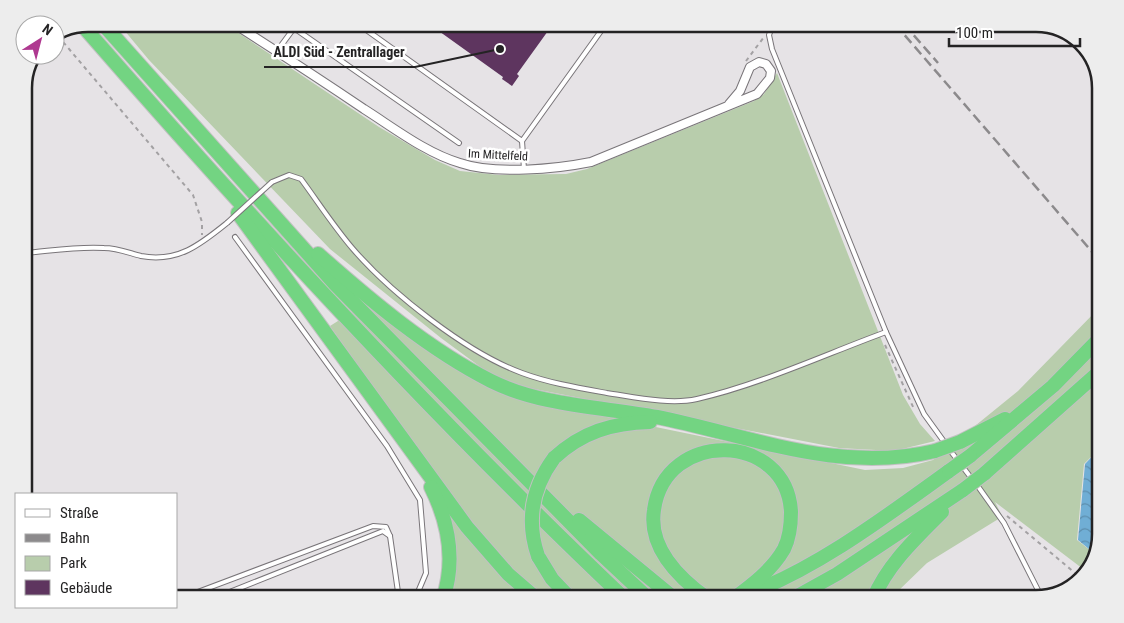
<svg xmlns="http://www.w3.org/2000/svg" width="1124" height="623" font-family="'Roboto Condensed',sans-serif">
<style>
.green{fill:#b8cdac}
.water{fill:url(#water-waves)}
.building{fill:#5e355f}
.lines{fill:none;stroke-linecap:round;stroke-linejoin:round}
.service-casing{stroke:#797579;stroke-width:6}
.minor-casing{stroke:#797579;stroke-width:10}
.motorway-casing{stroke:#c2c1c2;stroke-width:16}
.path{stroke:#a3a1a3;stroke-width:2;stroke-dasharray:4 4;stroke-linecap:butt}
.service{stroke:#fff;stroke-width:4}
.minor{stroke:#fff;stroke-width:8}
.motorway{stroke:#73d482;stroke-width:14}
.rail{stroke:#8c8a8c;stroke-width:2.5;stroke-dasharray:10 5;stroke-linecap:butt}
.service-bridge-casing{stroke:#797579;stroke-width:6;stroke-linecap:butt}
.motorway-bridge-casing{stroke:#c2c1c2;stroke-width:16;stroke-linecap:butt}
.service-bridge{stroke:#fff;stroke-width:4}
.motorway-bridge{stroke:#73d482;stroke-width:14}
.labels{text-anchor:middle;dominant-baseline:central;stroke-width:5;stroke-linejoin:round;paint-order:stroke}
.street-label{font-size:12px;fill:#242324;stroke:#fff}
.rim{fill:none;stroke:#242324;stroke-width:2.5}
.leader{fill:none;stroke:#242324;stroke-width:2}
.callout-dot{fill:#242324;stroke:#fff;stroke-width:2}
.callout-label{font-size:14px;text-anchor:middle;font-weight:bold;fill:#242324;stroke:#fff;stroke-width:5;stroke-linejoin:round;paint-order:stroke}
</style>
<defs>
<pattern id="water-waves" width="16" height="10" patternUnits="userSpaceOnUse" patternTransform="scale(1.25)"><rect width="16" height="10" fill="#70aed5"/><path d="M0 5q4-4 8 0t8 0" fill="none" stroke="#5c8dad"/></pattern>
</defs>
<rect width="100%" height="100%" fill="#e6e3e6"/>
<g class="green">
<path d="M119,24H225L379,127L435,160L460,171L499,175L566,174L587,169L754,101L764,94L777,73L903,395L920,424L935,441L894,451L839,448L529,388L494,377L441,338L330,249L149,60Z"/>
<path d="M365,304L436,356L529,401L865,470L903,468L933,460L1018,391L1100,307V448L1084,464L1077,540L1095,554L1092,567L1087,572L995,502L1043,597L1000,518L927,563L896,593L893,599H446L445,509L378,394L330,326Z"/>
</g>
<path class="water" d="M1100,448V535L1095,554L1078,540L1085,464Z"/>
<path class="building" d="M429,24H553L517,74L519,76L512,86L502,79L503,77Z"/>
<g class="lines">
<defs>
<g id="service">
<path d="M358,24L522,141L606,24"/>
<path d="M773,24L769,35L772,49L886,332L924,414L945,443"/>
<path d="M294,28L459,143"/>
<path d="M277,51L297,24"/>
<path d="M522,141L524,169"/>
<path d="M272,182L289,175L301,179C318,202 334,227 353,249C391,293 467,353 522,373C549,383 579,388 607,393C634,397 670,405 697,399C759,385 826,354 886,332"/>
<path d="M235,237L387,446L420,500L426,573L415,599"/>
<path d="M24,253C50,251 78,246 104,248C117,248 129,253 141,256C178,263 201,244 227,223"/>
<path d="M949,449L972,479"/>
<path d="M977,485L1004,523L1042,598"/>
<path d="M179,599L373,526L386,527L390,536L399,599"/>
<path d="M212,599L383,531L390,536"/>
</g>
<path id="minor" d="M234,24C278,52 321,80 364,109C394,128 426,153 460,163C495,175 556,169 591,162L757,94L770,78L771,71L766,64L759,62L750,67L740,91L729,104"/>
<g id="motorway">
<path d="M103,24L335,284L601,554L649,599"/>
<path d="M83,26C256,225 434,418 625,599"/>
<path d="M238,213L467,527L508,574L537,599"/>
<path d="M318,254C370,300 428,349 491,381C541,406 603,407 657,417C751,436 838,474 935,451"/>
<path d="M960,442L1005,419"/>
<path d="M970,456L1053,386L1100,338"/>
<path d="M554,458C582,432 612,423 650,422"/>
<path d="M984,474L1100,371"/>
<path d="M431,487C449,523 456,560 443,599"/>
<path d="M579,520L675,599"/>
<path d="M538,556L552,579L571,599"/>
<path d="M746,595C819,567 885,517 949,471"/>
<path d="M708,599C680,579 648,548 654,510C665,428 787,432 791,512C791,524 790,537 784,549C772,570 752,585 733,599"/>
<path d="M792,599L837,574L963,490"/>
<path d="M873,599C888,564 915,539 942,512"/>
</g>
</defs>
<use href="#service" class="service-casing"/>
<use href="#minor" class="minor-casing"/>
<use href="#motorway" class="motorway-casing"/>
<g class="path">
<path d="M58,36L193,195L202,222V235"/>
<path d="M746,61L764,37"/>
<path d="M885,345L914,409"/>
<path d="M1007,516L1081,578"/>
</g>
<use href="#service" class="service"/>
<use href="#minor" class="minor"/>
<use href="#motorway" class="motorway"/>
<g class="rail">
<path d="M895,24L1100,261"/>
<path d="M904,24L938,63"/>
</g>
<defs>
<path id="service-bridge" d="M227,223L272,182"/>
<g id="motorway-bridge">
<path d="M935,451L960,442"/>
<path d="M949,471L970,456"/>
<path d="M963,490L984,474"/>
<path d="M538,556C526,521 532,488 554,458"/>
</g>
</defs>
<use href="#service-bridge" class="service-bridge-casing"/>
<use href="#motorway-bridge" class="motorway-bridge-casing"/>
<use href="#service-bridge" class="service-bridge"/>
<use href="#motorway-bridge" class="motorway-bridge"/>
</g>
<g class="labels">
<g class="street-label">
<text transform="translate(498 155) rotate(3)">Im Mittelfeld</text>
</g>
</g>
<path d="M0 0H1124V623H0ZM88 32H1036A56 56 0 0 1 1092 88V534A56 56 0 0 1 1036 590H88A56 56 0 0 1 32 534V88A56 56 0 0 1 88 32Z" fill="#ededed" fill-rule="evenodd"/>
<path class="rim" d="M88 32H1036A56 56 0 0 1 1092 88V534A56 56 0 0 1 1036 590H88A56 56 0 0 1 32 534V88A56 56 0 0 1 88 32Z"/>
<path class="leader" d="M500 49L415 67H264"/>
<circle class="callout-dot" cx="500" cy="49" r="5"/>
<g class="callout-label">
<text x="339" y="57">ALDI Süd - Zentrallager</text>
</g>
<rect x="15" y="493" width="162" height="115" fill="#ffffff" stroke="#a7a7a7"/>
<rect x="25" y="509" width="25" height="8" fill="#ffffff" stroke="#a7a7a7"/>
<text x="60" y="518" font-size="15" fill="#242324">Straße</text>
<rect x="25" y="534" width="25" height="8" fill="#8c8a8c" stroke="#a7a7a7"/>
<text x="60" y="543" font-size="15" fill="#242324">Bahn</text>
<rect x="25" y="556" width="25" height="15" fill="#b8cdac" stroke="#a7a7a7"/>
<text x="60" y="568" font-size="15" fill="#242324">Park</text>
<rect x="25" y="580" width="25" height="15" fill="#5e355f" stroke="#a7a7a7"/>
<text x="60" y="593" font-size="15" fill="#242324">Gebäude</text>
<g transform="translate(40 40) rotate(36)"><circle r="24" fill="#ffffff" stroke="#a7a7a7"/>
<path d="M0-4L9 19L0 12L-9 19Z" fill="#af3990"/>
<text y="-8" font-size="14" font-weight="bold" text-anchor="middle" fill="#242324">N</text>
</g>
<path d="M949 38v8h131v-8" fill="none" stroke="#242324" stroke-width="2.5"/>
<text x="956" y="38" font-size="15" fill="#242324" stroke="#ffffff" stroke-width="4" paint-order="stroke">100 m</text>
</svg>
